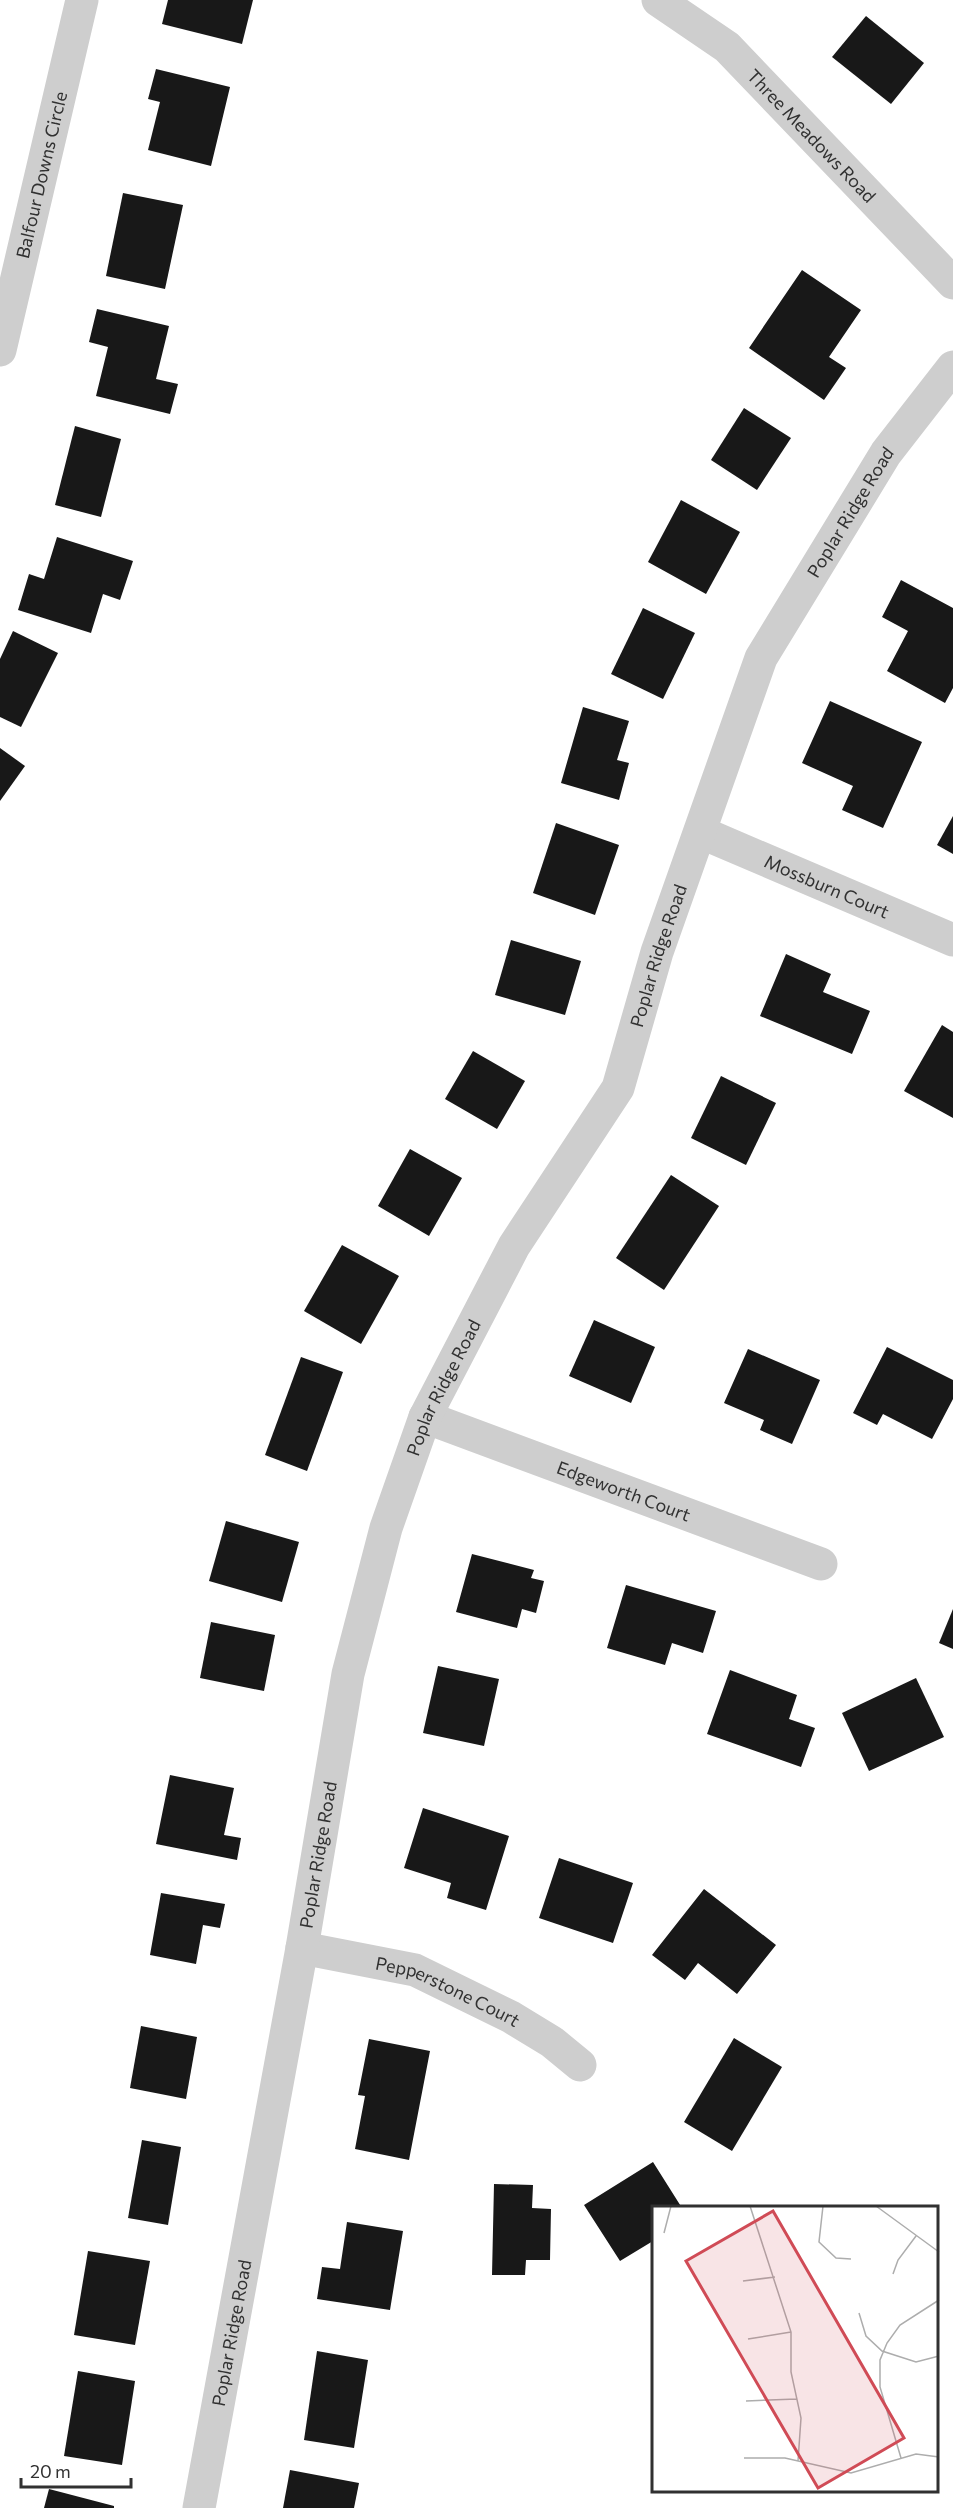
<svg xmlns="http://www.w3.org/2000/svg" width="953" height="2508" font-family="Commissioner,sans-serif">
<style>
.building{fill:#181818}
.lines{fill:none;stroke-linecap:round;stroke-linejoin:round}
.minor{stroke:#cecece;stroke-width:33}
.labels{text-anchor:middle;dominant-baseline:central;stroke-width:6;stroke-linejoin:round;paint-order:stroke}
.street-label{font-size:18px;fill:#313131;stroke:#fff}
.inset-road{fill:none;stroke:#adadad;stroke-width:1.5}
.view{fill:#d04b56;fill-opacity:0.15;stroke:#d04b56;stroke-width:3}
.inset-edge{fill:none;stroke:#313131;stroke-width:3}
</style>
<rect width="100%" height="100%" fill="#fff"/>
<g class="building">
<path d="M168,0H253L242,44L162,24Z"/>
<path d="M866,16L924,63L891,104L832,57Z"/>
<path d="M156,69L230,87L211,166L148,150L160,102L148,99Z"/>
<path d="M123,193L183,205L165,289L106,276Z"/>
<path d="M802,270L861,310L829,357L846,368L824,400L749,348Z"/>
<path d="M97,309L169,326L156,379L178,384L170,414L96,396L108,347L89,342Z"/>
<path d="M744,408L791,438L757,490L711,460Z"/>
<path d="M75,426L121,439L101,517L55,505Z"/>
<path d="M681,500L740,532L706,594L648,562Z"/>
<path d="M57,537L133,561L120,600L103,594L91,633L18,610L29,574L44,579Z"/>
<path d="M901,580L953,608V688L945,703L887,671L908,631L882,617Z"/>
<path d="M643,608L695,633L663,699L611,674Z"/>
<path d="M13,631L58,653L21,727L0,717V659Z"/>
<path d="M830,701L922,742L883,828L842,810L853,786L802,763Z"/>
<path d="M583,707L629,721L617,760L629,763L619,800L561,783Z"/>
<path d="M0,748L25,766L0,801Z"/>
<path d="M953,816V854L937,845Z"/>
<path d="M556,823L619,845L595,915L533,893Z"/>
<path d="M511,940L581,961L565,1015L495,995Z"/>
<path d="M786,954L831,974L823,992L870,1011L852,1054L760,1016Z"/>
<path d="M942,1025L953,1032V1118L904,1091Z"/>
<path d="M473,1051L525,1081L497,1129L445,1099Z"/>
<path d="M721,1076L776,1103L746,1165L691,1138Z"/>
<path d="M410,1149L462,1178L429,1236L378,1206Z"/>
<path d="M671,1175L719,1206L664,1290L616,1258Z"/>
<path d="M342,1245L399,1276L361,1344L304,1311Z"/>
<path d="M594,1320L655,1347L631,1403L569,1376Z"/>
<path d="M887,1347L953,1380V1399L932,1439L883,1414L877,1425L853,1413Z"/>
<path d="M748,1349L820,1380L792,1444L760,1430L764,1420L724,1403Z"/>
<path d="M301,1357L343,1372L307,1471L265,1455Z"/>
<path d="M226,1521L299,1542L282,1602L209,1581Z"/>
<path d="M472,1554L534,1570L531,1578L544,1581L536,1613L522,1609L517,1628L456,1612Z"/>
<path d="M626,1585L716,1611L703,1653L672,1643L665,1665L607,1648Z"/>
<path d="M953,1609V1649L939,1643Z"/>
<path d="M211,1622L275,1635L264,1691L200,1678Z"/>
<path d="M438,1666L499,1679L484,1746L423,1733Z"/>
<path d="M730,1670L797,1695L789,1719L815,1728L801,1767L707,1734Z"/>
<path d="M916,1678L944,1737L869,1771L842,1713Z"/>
<path d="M170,1775L234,1788L224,1835L241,1838L237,1860L156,1844Z"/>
<path d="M423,1808L509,1836L486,1910L447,1898L451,1883L404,1868Z"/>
<path d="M559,1858L633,1883L613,1943L539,1918Z"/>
<path d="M704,1889L776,1945L737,1994L698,1963L685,1980L652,1955Z"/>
<path d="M161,1893L225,1904L220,1928L203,1925L196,1964L150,1955Z"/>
<path d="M141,2026L197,2037L186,2099L130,2088Z"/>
<path d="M734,2038L782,2067L732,2151L684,2122Z"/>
<path d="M369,2039L430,2051L409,2160L355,2149L365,2096L358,2095Z"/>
<path d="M142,2140L181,2147L168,2225L128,2218Z"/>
<path d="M653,2162L682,2208H653V2241L620,2261L584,2205Z"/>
<path d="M494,2184L533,2185L532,2208L551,2209L550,2260H526L525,2275H492Z"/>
<path d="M347,2222L403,2231L390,2310L317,2299L322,2267L340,2269Z"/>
<path d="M88,2251L150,2261L135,2345L74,2335Z"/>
<path d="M317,2351L368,2360L354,2448L304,2440Z"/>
<path d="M78,2371L135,2381L122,2465L64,2456Z"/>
<path d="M290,2470L359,2483L354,2508H283Z"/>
<path d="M49,2489L114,2506V2508H44Z"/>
</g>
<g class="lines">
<g class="minor">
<path id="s1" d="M658,0L727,47L953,283"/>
<path id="s2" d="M0,350L82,0"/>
<path id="s3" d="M700,832L953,940"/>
<path id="s4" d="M425,1417L821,1564"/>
<path id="s5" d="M302,1948L415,1970L511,2017L552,2042L580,2065"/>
<path id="s6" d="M199,2508L302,1948L348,1674L386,1528L425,1417L514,1246L618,1088L657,952L761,658L886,453L953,367"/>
</g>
</g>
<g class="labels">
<g class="street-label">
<text stroke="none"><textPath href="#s1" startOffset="206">Three Meadows Road</textPath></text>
<text stroke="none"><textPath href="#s2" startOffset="180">Balfour Downs Circle</textPath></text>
<text stroke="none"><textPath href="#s6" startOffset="2122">Poplar Ridge Road</textPath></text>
<text stroke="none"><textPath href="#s3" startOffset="138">Mossburn Court</textPath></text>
<text stroke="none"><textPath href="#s6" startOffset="1636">Poplar Ridge Road</textPath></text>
<text stroke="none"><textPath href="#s6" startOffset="1150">Poplar Ridge Road</textPath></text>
<text stroke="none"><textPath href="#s4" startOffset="212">Edgeworth Court</textPath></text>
<text stroke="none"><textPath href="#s6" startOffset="664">Poplar Ridge Road</textPath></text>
<text stroke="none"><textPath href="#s5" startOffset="153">Pepperstone Court</textPath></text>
<text stroke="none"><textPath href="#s6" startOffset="178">Poplar Ridge Road</textPath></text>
</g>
</g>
<g transform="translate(652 2206)">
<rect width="286" height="286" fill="#fff"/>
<path class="inset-road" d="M98,0L139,126V166L149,212L146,255M171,0L167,36L184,52L199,53M224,0L287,46M12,27L19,0M241,68L246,54L264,30M91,75L123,71M207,107L214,130L230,145L264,156L287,150M96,133L139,126M94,195L145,193M92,252H133L199,267L264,248L287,251M249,252L228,181V154L235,137L248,119L287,94"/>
<path class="view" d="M121,5L252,232L166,282L34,55Z"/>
<rect width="286" height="286" class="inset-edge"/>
</g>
<path d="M21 2478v9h110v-9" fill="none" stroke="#313131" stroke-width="3"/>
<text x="30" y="2478" font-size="18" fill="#313131" stroke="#ffffff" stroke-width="4.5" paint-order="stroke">20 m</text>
</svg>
